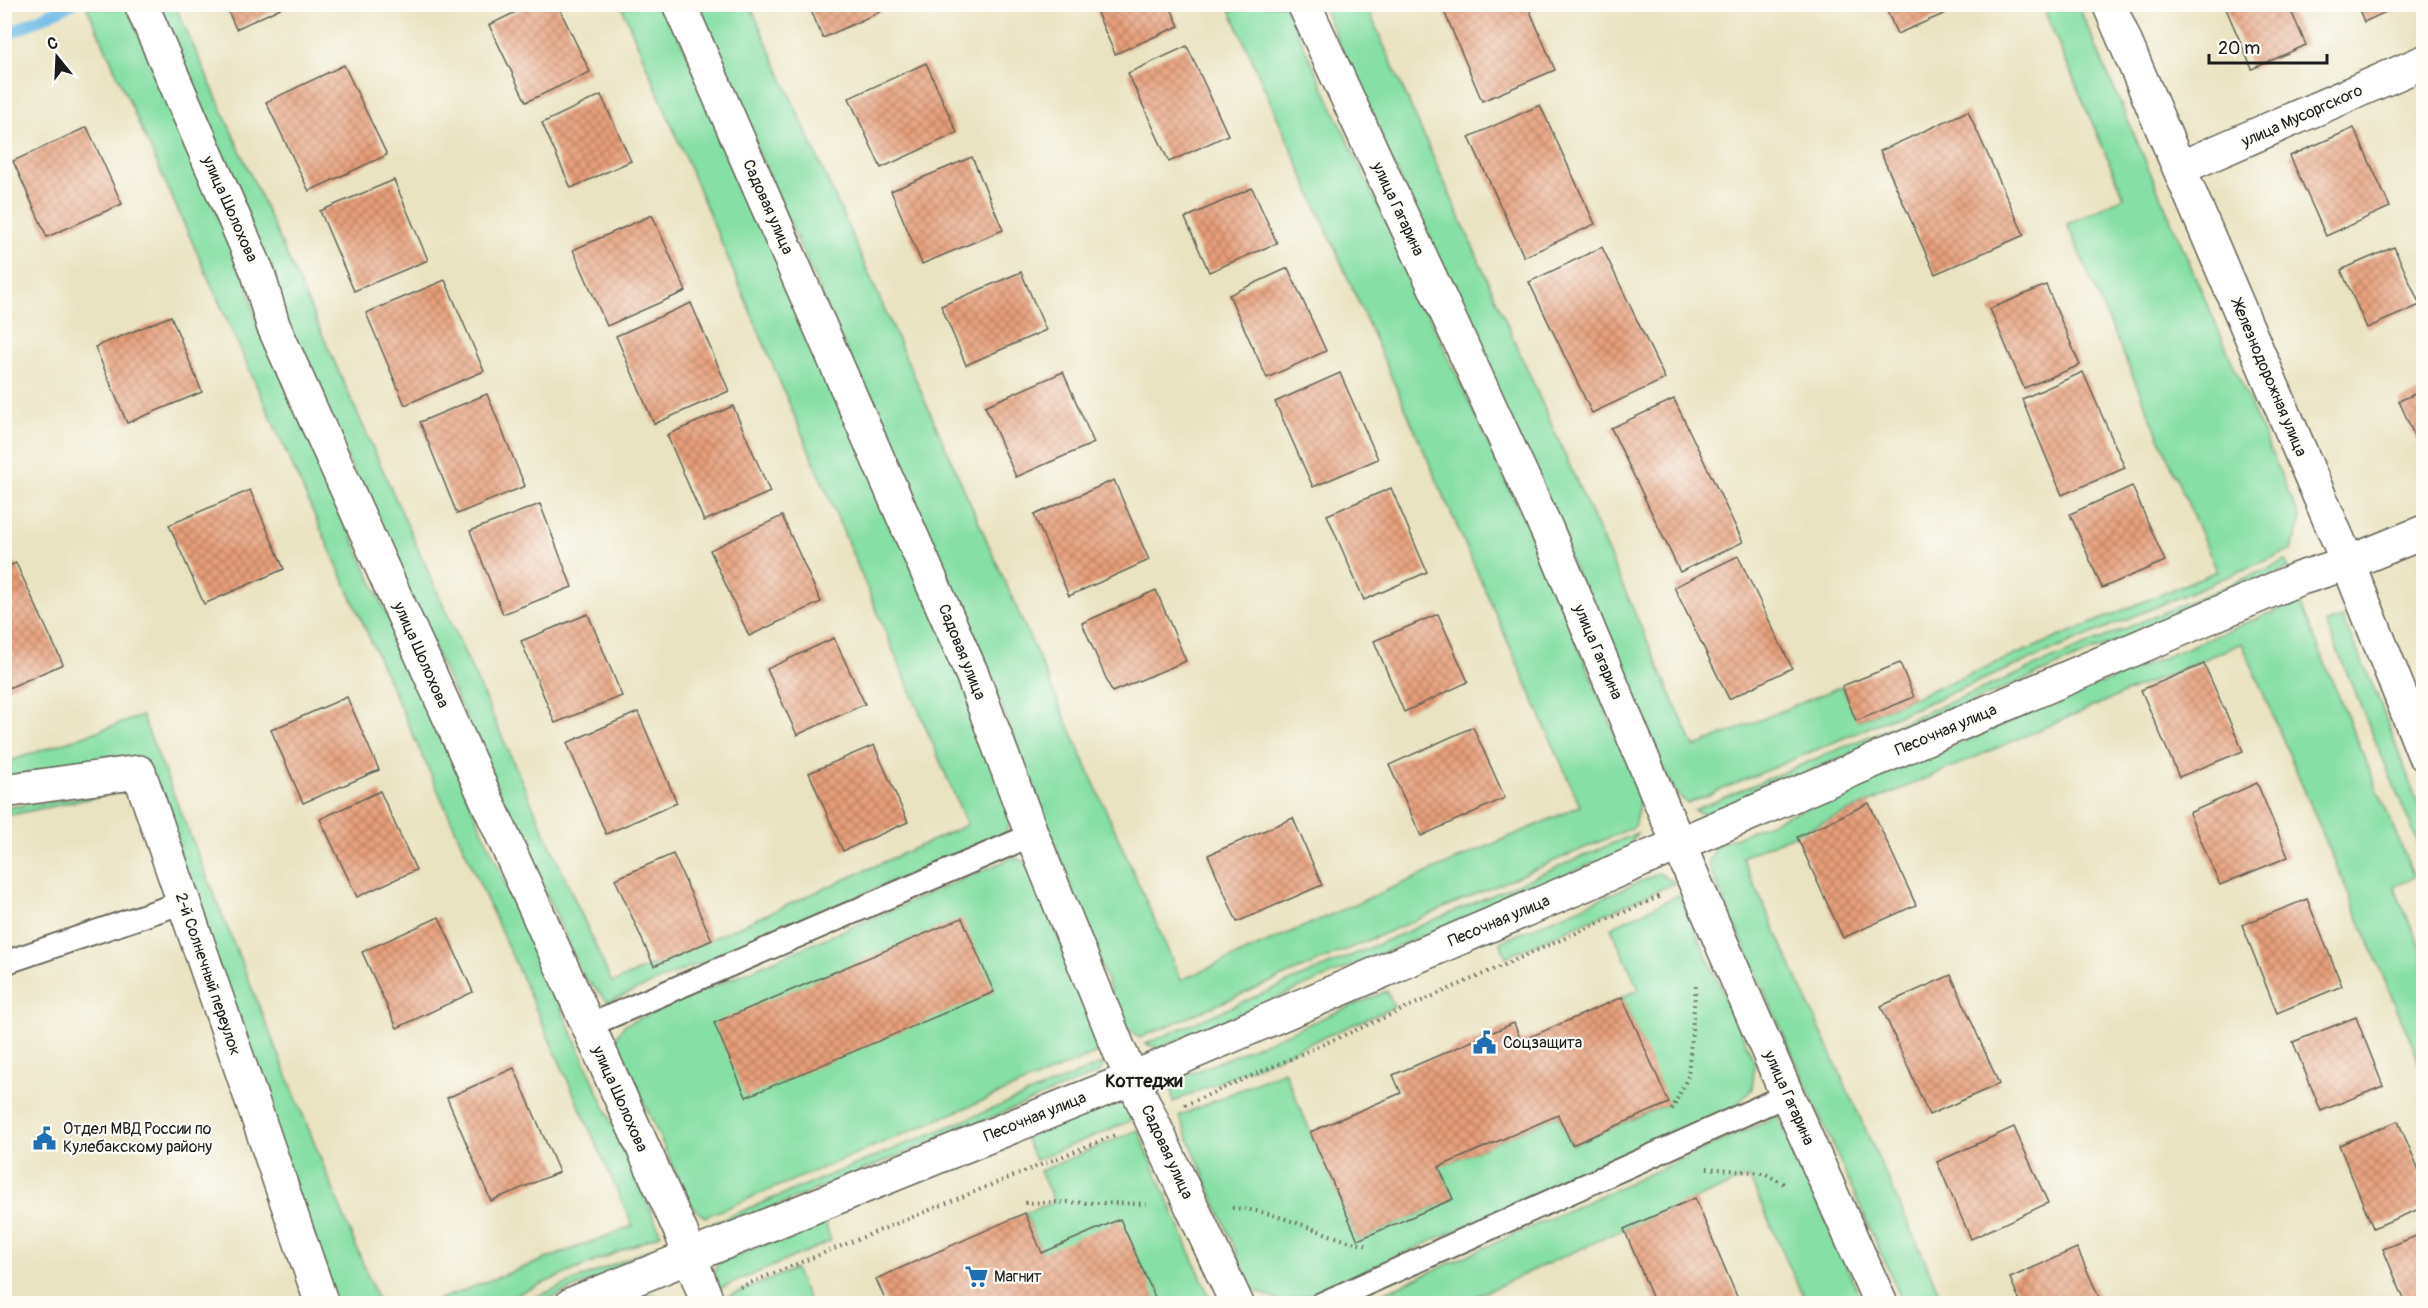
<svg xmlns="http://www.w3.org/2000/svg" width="2428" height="1308" font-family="Pangolin,sans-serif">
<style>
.grass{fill:#86dfa4;stroke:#517e60;stroke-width:1.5}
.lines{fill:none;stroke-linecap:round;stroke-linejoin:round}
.stream{stroke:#6cb9e6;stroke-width:12}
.building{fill:url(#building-cross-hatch)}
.service-casing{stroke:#646256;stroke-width:26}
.minor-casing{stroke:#646256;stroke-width:36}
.tertiary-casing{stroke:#646256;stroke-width:36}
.path{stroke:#646256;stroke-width:4;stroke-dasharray:1.5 4.5;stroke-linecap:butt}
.service{stroke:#fff;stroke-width:22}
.minor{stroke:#fff;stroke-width:33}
.tertiary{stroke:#fff;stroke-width:33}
.labels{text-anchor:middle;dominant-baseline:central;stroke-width:4.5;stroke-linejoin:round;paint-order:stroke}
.street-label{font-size:16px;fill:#1c1c1c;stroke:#fdfcf7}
.poi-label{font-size:16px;fill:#1c1c1c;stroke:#fdfcf7;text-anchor:start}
.neighbourhood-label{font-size:18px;font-weight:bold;fill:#1c1c1c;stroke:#fdfcf7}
</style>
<defs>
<pattern id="building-cross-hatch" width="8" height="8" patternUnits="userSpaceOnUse" patternTransform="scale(1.5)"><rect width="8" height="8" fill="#e79e79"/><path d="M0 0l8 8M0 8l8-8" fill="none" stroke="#ba8062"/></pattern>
</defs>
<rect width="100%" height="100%" fill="#fdfcf7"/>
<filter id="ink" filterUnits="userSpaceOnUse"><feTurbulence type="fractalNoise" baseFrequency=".0167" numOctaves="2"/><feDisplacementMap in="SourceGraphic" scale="12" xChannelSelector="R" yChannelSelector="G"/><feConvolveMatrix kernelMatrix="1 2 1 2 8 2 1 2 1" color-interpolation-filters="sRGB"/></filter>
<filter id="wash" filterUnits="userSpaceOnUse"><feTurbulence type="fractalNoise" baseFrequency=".008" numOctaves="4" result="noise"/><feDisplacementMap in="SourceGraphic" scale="24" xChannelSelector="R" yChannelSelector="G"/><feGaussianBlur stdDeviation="1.35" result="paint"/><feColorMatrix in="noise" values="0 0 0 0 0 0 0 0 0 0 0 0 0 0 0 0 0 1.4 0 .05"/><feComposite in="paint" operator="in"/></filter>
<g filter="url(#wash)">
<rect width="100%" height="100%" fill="#eae3c1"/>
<g class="grass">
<path d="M86,5H126L245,277L257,322L661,1234L496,1303H430L633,1226Z"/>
<path d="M153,5H175L612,983L967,825L621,5H665L965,684L1013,813L1005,834L608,1002L584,977L288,328Z"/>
<path d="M693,5H750L1181,980L1580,806L1228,5H1285L1535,544L1641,795L1634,827L1139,1038L1124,1025L985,662Z"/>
<path d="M1322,5H1366L1694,747L1842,686L1857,721L2217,571L2067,224L2124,197L2042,5H2078L2300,519L2297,536L2291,550L1687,804L1674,789L1663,768Z"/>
<path d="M2286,561L2289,568L1705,815L1694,810Z"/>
<path d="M2300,603L2414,877L2394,887L2423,954V1070L2242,643L1742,857L1944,1303H1903L1708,865L1715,846L2265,615Z"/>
<path d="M2342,618L2377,695L2423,817V855L2326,623Z"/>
<path d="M142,716L378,1301L383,1303H334L139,757H110L5,777L4,763Z"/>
<path d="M132,790L5,816V808Z"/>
<path d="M1637,833L1627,849L1159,1048L1145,1044Z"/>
<path d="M1014,857L1028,864L1104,1050L705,1217L690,1204L615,1039L624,1025Z"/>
<path d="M1659,873L1675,883L1506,957L1500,942Z"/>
<path d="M1679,895L1755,1063L1752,1089L1734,1107L1312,1294L1281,1302L1252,1289L1179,1116L1284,1071L1358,1240L1453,1199L1439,1167L1558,1115L1572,1145L1668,1104L1622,997L1639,990L1611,927Z"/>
<path d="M1387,991L1394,1007L1173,1102L1171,1082Z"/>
<path d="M1104,1063L1099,1073L723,1228L713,1223Z"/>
<path d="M1121,1099L1133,1120L1035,1160L1025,1137Z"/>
<path d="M1778,1116L1863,1303H1806L1749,1177L1624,1229L1461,1303L1359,1304Z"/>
<path d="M1138,1130L1212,1303H1158L1042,1253L1025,1213L1054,1202L1040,1171Z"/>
<path d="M824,1221L831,1241L719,1289L714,1272L718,1263Z"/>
<path d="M660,1245L652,1256L538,1303L519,1304Z"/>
<path d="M795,1269L810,1303H724L722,1299Z"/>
<path d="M652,1294L673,1303H629Z"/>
</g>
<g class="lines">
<path class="stream" d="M4,36L71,4"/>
</g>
<g id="blocks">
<g class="building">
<path d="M225,4H289L236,29Z"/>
<path d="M532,4H557L590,72L526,102L489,25Z"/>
<path d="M808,4H897L823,38Z"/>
<path d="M1093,4H1169L1179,26L1115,54Z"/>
<path d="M1441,4H1527L1555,70L1482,101Z"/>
<path d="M1884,4H1967L1897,34Z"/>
<path d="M2224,4H2288L2306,45L2252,69Z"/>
<path d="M2357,4H2403L2364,22Z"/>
<path d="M1187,46L1228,135L1169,162L1128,73Z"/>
<path d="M926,63L957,133L881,168L849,98Z"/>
<path d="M344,65L387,155L309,191L266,102Z"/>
<path d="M601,95L631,161L571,188L542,123Z"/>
<path d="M1540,105L1595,224L1524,257L1469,137Z"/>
<path d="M1968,111L2024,235L1935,274L1880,151Z"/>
<path d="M87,127L122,204L47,237L13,161Z"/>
<path d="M2354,128L2390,207L2326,236L2290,156Z"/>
<path d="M972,157L1003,230L922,264L891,191Z"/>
<path d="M394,180L428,260L354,291L320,211Z"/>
<path d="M1252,188L1277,243L1209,272L1185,218Z"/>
<path d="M652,215L686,291L607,326L573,250Z"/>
<path d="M1602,247L1665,379L1592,413L1529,282Z"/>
<path d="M2394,247L2420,305L2367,328L2341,270Z"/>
<path d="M1288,268L1326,351L1267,378L1229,295Z"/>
<path d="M1021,272L1046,330L966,365L941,306Z"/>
<path d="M445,280L484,371L405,405L366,313Z"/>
<path d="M2046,285L2080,365L2024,388L1990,309Z"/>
<path d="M691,303L729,391L654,424L616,336Z"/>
<path d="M171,316L202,392L127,423L95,347Z"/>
<path d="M1063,372L1094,443L1016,477L985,406Z"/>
<path d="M2083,372L2125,468L2062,495L2022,399Z"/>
<path d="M1340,373L1378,459L1313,487L1275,402Z"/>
<path d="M2424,390V452L2422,453L2399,401Z"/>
<path d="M487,394L525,486L457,514L420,422Z"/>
<path d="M1674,399L1743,542L1680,572L1611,428Z"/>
<path d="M733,406L770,492L704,521L667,435Z"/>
<path d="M1114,480L1149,560L1069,596L1034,515Z"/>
<path d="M2132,486L2165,561L2102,588L2070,514Z"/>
<path d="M1391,488L1427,572L1364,600L1327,515Z"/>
<path d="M250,490L284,569L204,604L169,525Z"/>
<path d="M540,504L572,587L503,614L470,531Z"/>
<path d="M782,516L821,602L749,636L710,550Z"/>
<path d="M1738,556L1792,668L1729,699L1674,587Z"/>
<path d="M16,563L63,664L4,690V568Z"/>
<path d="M1156,590L1186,661L1112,692L1082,623Z"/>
<path d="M588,614L622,696L555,723L521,641Z"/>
<path d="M1438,614L1468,682L1404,712L1374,641Z"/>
<path d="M834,638L865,704L797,735L767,669Z"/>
<path d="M1900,663L1914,697L1856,721L1842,686Z"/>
<path d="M2204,664L2243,751L2179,777L2141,690Z"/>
<path d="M347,697L379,770L303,803L271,730Z"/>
<path d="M638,712L677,803L606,834L567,743Z"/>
<path d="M1473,727L1505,798L1421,836L1389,765Z"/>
<path d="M874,745L908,822L843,851L809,773Z"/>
<path d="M2257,783L2288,857L2220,885L2189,813Z"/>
<path d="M380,791L416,870L357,897L320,819Z"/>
<path d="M1869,803L1916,905L1843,938L1797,837Z"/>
<path d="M1293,818L1322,885L1237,922L1208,855Z"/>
<path d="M673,854L712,940L654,966L615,879Z"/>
<path d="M2307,899L2342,986L2277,1013L2242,925Z"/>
<path d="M439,917L473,992L397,1028L362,952Z"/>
<path d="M962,918L994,992L746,1097L714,1023Z"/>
<path d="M1951,975L1999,1084L1929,1115L1881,1006Z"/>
<path d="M1622,997L1669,1103L1572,1145L1558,1115L1439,1167L1453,1199L1358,1240L1310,1132L1401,1093L1393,1075L1514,1023L1521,1041Z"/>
<path d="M2356,1017L2383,1086L2321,1111L2293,1042Z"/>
<path d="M514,1068L559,1172L491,1201L447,1098Z"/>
<path d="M2398,1121L2424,1182V1207L2373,1228L2339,1145Z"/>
<path d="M2014,1127L2048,1203L1971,1239L1937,1162Z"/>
<path d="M1695,1198L1738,1299L1727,1304H1655L1624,1229Z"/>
<path d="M1025,1213L1042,1253L1120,1219L1158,1304H887L876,1279Z"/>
<path d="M2424,1233V1304H2406L2383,1249Z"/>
<path d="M2077,1248L2102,1304H2021L2010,1278Z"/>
</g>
</g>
</g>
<g filter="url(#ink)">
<use href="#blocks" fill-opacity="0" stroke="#646256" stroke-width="1.5"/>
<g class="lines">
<defs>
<g id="service">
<path d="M4,963L184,902"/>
<path d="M588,1026L1032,835"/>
<path d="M1321,1304L1787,1095"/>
</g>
<g id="minor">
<path d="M141,4L258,273L273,325L681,1232L708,1304"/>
<path d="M679,4L972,674L1032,835L1120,1052L1237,1304"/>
<path d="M1304,4L1547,530L1667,817L1787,1095L1881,1304"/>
<path d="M2180,168L2424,62"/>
<path d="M4,791L139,772L322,1304"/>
<path d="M572,1304L1133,1078L2298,579L2348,563L2424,532"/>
</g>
<path id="tertiary" d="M2109,4L2348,563L2424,754"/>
</defs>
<use href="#service" class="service-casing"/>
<use href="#minor" class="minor-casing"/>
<use href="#tertiary" class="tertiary-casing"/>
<g class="path">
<path d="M1185,1105L1661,896"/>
<path d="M1672,1110L1688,1076L1696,984"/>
<path d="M1707,1168L1764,1173L1786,1185"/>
<path d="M1025,1203L1054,1202L1150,1204"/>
<path d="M1232,1208C1280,1210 1322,1237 1369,1246"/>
<path d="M740,1287L1117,1134"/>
</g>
<use href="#service" class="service"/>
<use href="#minor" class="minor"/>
<use href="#tertiary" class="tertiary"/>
</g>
</g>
<defs>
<symbol id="civic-bare" viewBox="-9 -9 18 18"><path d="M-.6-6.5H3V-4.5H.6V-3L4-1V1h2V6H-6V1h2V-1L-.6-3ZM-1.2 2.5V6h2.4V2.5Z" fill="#1f6fb2" stroke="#fdfcf7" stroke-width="2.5" paint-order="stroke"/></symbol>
<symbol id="supermarket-bare" viewBox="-9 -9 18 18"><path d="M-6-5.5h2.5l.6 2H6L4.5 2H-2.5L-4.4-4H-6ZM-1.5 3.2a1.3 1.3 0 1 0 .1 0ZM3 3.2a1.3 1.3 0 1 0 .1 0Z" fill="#1f6fb2" stroke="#fdfcf7" stroke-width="2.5" paint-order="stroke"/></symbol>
</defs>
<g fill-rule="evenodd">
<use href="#civic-bare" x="1468" y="1026" width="33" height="33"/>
<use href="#civic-bare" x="28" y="1122" width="33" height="33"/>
<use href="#supermarket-bare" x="960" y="1260" width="33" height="33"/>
</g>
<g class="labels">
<g class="street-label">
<text transform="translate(2302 116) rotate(-24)">улица Мусоргского</text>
<text transform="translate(768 207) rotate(66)">Садовая улица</text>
<text transform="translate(230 209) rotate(66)">улица Шолохова</text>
<text transform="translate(1398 209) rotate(65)">улица Гагарина</text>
<text transform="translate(2269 378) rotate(67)">Железнодорожная улица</text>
<text transform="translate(962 652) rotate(68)">Садовая улица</text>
<text transform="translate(1598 652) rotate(67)">улица Гагарина</text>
<text transform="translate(421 655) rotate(66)">улица Шолохова</text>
<text transform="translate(1946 730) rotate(-23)">Песочная улица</text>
<text transform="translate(1499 921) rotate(-23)">Песочная улица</text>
<text transform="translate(208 974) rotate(71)">2-й Солнечный переулок</text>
<text transform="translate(1789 1098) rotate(66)">улица Гагарина</text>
<text transform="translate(620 1099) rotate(66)">улица Шолохова</text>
<text transform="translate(1035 1117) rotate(-22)">Песочная улица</text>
<text transform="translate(1167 1152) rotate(65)">Садовая улица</text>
</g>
<g class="poi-label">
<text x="1503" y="1043">Соцзащита</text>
<text x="63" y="1129">Отдел МВД России по<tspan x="63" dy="18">Кулебакскому району</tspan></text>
<text x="994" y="1277">Магнит</text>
</g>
<g class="neighbourhood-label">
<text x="1144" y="1081">Коттеджи</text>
</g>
</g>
<rect width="2428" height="1308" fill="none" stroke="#fdfcf7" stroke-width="24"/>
<g transform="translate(57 57) rotate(342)" stroke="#fdfcf7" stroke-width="4.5" paint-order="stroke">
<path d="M0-4.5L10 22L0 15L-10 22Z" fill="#1c1c1c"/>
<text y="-9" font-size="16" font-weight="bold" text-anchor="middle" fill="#1c1c1c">С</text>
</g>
<path d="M2209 54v9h118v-9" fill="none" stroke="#1c1c1c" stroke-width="3"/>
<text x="2218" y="54" font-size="18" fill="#1c1c1c" stroke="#fdfcf7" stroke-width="4.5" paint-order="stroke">20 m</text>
</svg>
